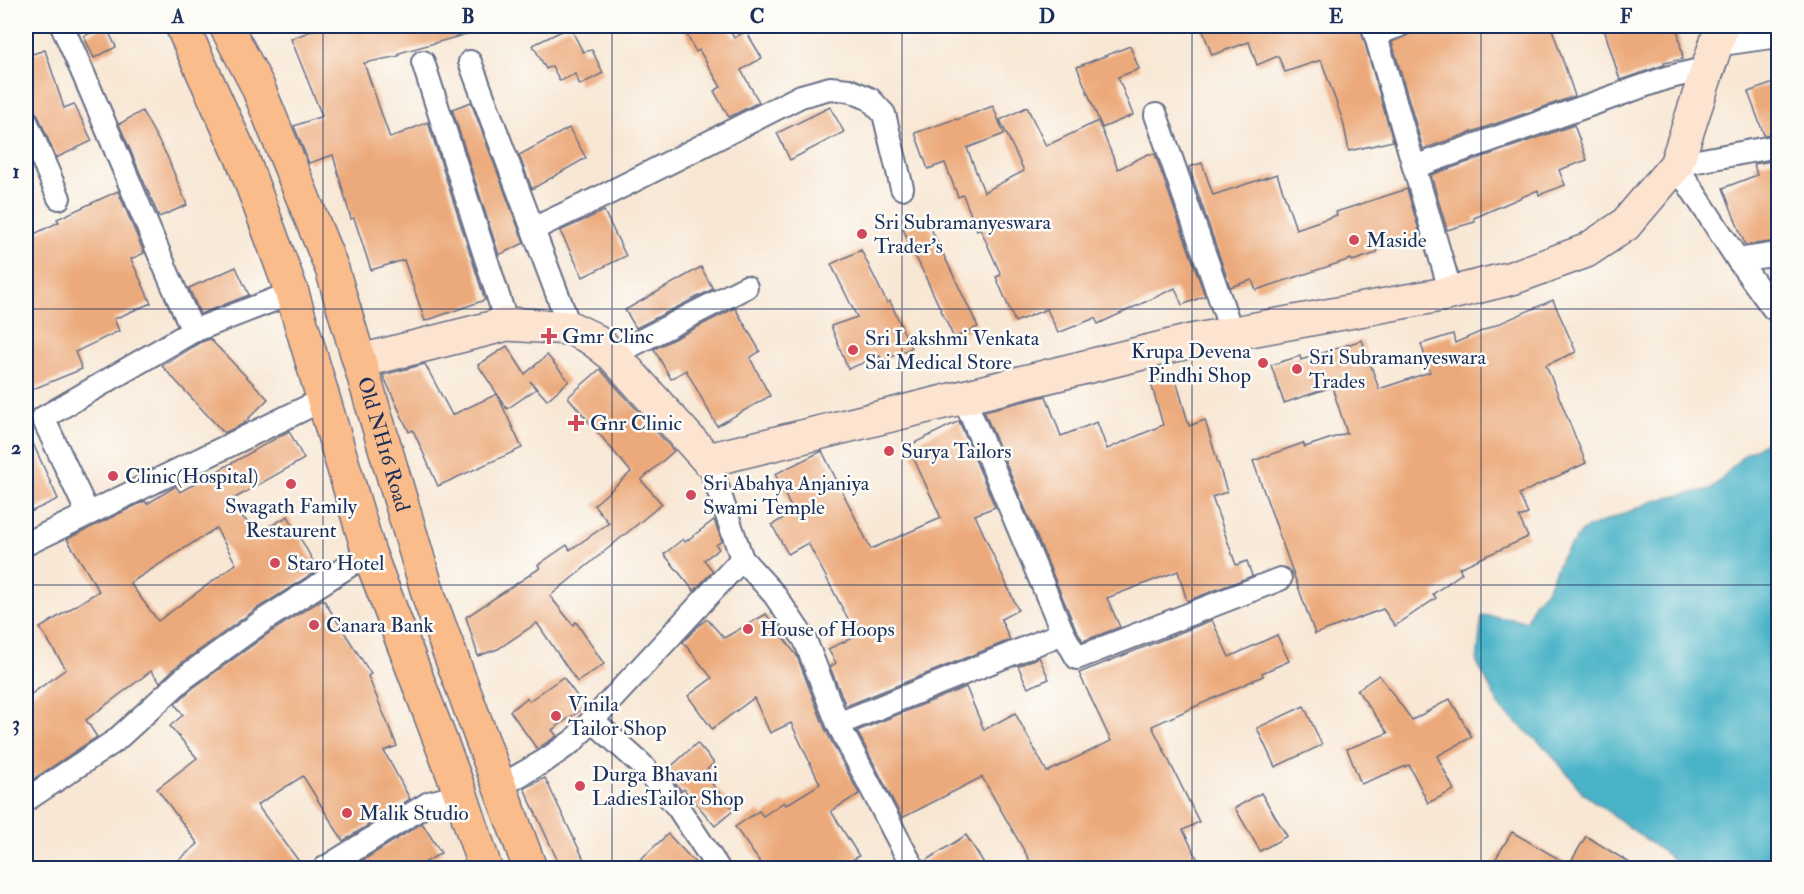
<svg xmlns="http://www.w3.org/2000/svg" width="1804" height="894" font-family="'IM FELL Double Pica',serif">
<style>
.water{fill:#49b3c7;stroke:#327192;stroke-width:1.5}
.building{fill:#ecaa7b;fill-rule:evenodd}
.lines{fill:none;stroke-linecap:round;stroke-linejoin:round}
.street-casing{stroke:#686f87;stroke-width:26}
.secondary-casing{stroke:#686f87;stroke-width:36}
.primary-casing{stroke:#686f87;stroke-width:36}
.street{stroke:#fff;stroke-width:22}
.secondary{stroke:#fde4d1;stroke-width:33}
.primary{stroke:#fabc8b;stroke-width:33}
.grid{fill:none;stroke:#1b2f5e;stroke-width:1.5;stroke-opacity:0.55}
.poi-dot{fill:#d1495b;stroke:#fdfcf7;stroke-width:2}
.labels{text-anchor:middle;dominant-baseline:central;stroke-width:5;stroke-linejoin:round;paint-order:stroke}
.poi-label{font-size:21px;fill:#1b2f5e;stroke:#fdfcf7;text-anchor:start}
.street-label{font-size:21px;fill:#1b2f5e;stroke:#fdfcf7}
.neatline{fill:none;stroke:#1b2f5e;stroke-width:2}
.grid-label{font-size:20px;text-anchor:middle;font-weight:bold;fill:#1b2f5e}
</style>
<rect width="100%" height="100%" fill="#fdfcf7"/>
<filter id="ink" filterUnits="userSpaceOnUse"><feTurbulence type="fractalNoise" baseFrequency=".0167" numOctaves="2"/><feDisplacementMap in="SourceGraphic" scale="12" xChannelSelector="R" yChannelSelector="G"/><feConvolveMatrix kernelMatrix="1 2 1 2 8 2 1 2 1" color-interpolation-filters="sRGB"/></filter>
<filter id="wash" filterUnits="userSpaceOnUse"><feTurbulence type="fractalNoise" baseFrequency=".008" numOctaves="4" result="noise"/><feDisplacementMap in="SourceGraphic" scale="24" xChannelSelector="R" yChannelSelector="G"/><feGaussianBlur stdDeviation="1.35" result="paint"/><feColorMatrix in="noise" values="0 0 0 0 0 0 0 0 0 0 0 0 0 0 0 0 0 1.4 0 .05"/><feComposite in="paint" operator="in"/></filter>
<g filter="url(#wash)">
<rect width="100%" height="100%" fill="#f8e7d4"/>
<path class="water" d="M1778,438V868H1685L1584,794L1547,749L1501,709L1477,662L1482,615L1527,621L1534,603L1547,589L1562,556L1583,530L1657,500L1712,489L1744,455L1770,440Z"/>
<g id="blocks">
<g class="building">
<path d="M106,26L116,47L94,58L84,36Z"/>
<path d="M323,26H473L474,32L399,53V56L364,63L390,138L428,122L485,300L425,321L404,260L371,270L354,218L351,219L333,155L309,163L294,126L322,116L291,39Z"/>
<path d="M682,26H728L734,38L746,31L762,58L741,70L759,102L729,117L714,91L721,87L699,50L696,52Z"/>
<path d="M1201,26H1360L1393,141L1349,151L1343,121L1321,60L1285,72L1278,56L1257,65L1249,42L1212,55Z"/>
<path d="M1411,26H1551L1575,96L1423,149L1392,42L1408,35Z"/>
<path d="M1603,26H1677L1683,59L1664,63V65L1620,80Z"/>
<path d="M570,27L583,52L592,50L603,73L580,85L575,74L560,81L552,66L546,69L533,45Z"/>
<path d="M1130,46L1139,69L1118,77L1133,115L1102,128L1077,67Z"/>
<path d="M45,50L64,108L74,104L92,141L56,158L38,115L34,110L26,108V56Z"/>
<path d="M1779,81V133L1764,135L1748,92Z"/>
<path d="M471,102L524,243L499,255L452,109Z"/>
<path d="M993,106L1004,134L967,148L984,192L1024,171L1000,120L1027,107L1046,146L1098,121L1118,169L1148,154H1155L1205,296L1182,305L1175,288L1098,324L1095,318L1058,333L1047,309L1015,322L996,277L1001,275L980,228L977,230L963,195L958,197L945,163L928,169L915,133L955,119L956,120Z"/>
<path d="M830,107L844,132L790,160L777,133Z"/>
<path d="M142,111L167,156L187,205L159,217L119,124Z"/>
<path d="M1574,125L1587,160L1559,170L1565,185L1539,195L1538,190L1474,218L1475,222L1447,230L1431,175Z"/>
<path d="M569,128L586,158L532,189L519,155Z"/>
<path d="M1779,160V241L1745,245L1723,188L1757,175L1754,164Z"/>
<path d="M1202,163L1213,195L1277,174L1296,229L1337,215L1336,212L1407,189L1421,237L1376,250L1377,253L1352,261L1351,259L1256,290L1252,280L1230,287L1189,167Z"/>
<path d="M118,191L144,253L131,259L151,303L114,319L119,331L75,352L82,369L26,392V238L59,222L57,219Z"/>
<path d="M604,211L626,256L583,277L560,231Z"/>
<path d="M926,218L978,327L954,338L903,229Z"/>
<path d="M861,250L887,303L890,301L911,348L882,361L880,356L848,369L831,326L857,317L831,264Z"/>
<path d="M236,267L249,295L200,314L189,288Z"/>
<path d="M701,267L713,289L636,328L625,310Z"/>
<path d="M1553,300L1576,352L1546,365L1586,463L1519,494L1528,514L1519,517L1528,537L1459,568L1462,573L1433,594L1436,598L1395,626L1383,609L1315,634L1253,461L1303,443L1305,447L1347,433L1332,387L1284,403L1271,365L1300,356L1301,360L1362,340L1379,389L1430,372L1421,344L1453,334L1455,343Z"/>
<path d="M735,308L760,351L750,358L770,396L717,426L686,370L671,379L654,349Z"/>
<path d="M210,339L268,399L243,424L224,433L162,366L199,343Z"/>
<path d="M507,346L525,374L547,355L569,381L547,400L530,381L536,389L507,409L478,365Z"/>
<path d="M425,364L452,415L497,394L522,448L438,486L413,430L409,432L383,375Z"/>
<path d="M600,369L674,451L641,480L662,504L550,596L573,625L576,622L604,664L577,682L537,623L498,649L478,656L466,617L540,568L538,565L567,545L570,550L609,523L594,505L631,472L568,397Z"/>
<path d="M1175,376L1189,426L1205,420L1227,492L1212,497L1236,565L1247,561L1252,576L1187,601L1178,571L1107,598L1120,627L1083,641L1075,627L984,411L1046,396L1061,436L1097,422L1107,449L1163,425L1151,383Z"/>
<path d="M959,421L995,507L975,515L1018,610L1001,619L1010,640L846,706L830,667L836,663L828,649L857,636L808,543L788,554L772,525L793,512L775,474L822,451L871,549L941,518L908,446Z"/>
<path d="M26,428L58,499L26,514Z"/>
<path d="M289,431L304,459L228,502L258,533L288,516L318,570L256,609L176,667L160,682L151,671L86,720L97,737L26,784V698L66,669L40,628L99,591L67,539L145,501L147,504L176,486L180,492ZM216,528L236,564L158,621L130,583Z"/>
<path d="M714,520L722,541L716,545L719,549L704,560L713,571L694,591L664,554L683,539L685,542Z"/>
<path d="M323,599L371,674L368,676L397,746L384,751L410,799L343,841L303,776L257,805L304,868H169L198,844L157,789L197,758L170,726L183,715L175,704L193,688L272,631Z"/>
<path d="M766,614L797,656L825,729L859,794L831,811L859,856L838,868H764L735,827L759,811L763,816L784,802L786,805L820,784L791,723L770,733L754,698L712,729L688,696L712,678L683,642L698,626L707,619L724,638Z"/>
<path d="M1212,620L1229,657L1277,635L1289,661L1262,673L1263,676L1152,726L1199,822L1183,830L1202,868H1034L982,777L902,818L857,731L966,687L984,730L1015,713L1047,772L1111,741L1079,673Z"/>
<path d="M1039,657L1049,679L1028,688L1018,666Z"/>
<path d="M1379,675L1412,720L1450,699L1472,737L1437,756L1454,790L1428,803L1409,765L1361,784L1347,749L1388,733L1357,690Z"/>
<path d="M563,677L585,707L552,730L557,736L537,749L510,711L527,698L529,701Z"/>
<path d="M1304,706L1322,745L1275,767L1257,728Z"/>
<path d="M697,743L714,763L703,773L734,810L715,826L684,789L682,791L665,772Z"/>
<path d="M545,778L588,868H561L524,788Z"/>
<path d="M1261,793L1287,836L1260,851L1235,808Z"/>
<path d="M422,823L441,853L416,868H360L357,864Z"/>
<path d="M1512,832L1569,865L1586,836L1638,868H1490Z"/>
<path d="M668,834L700,868H631Z"/>
<path d="M966,835L987,868H926L925,861Z"/>
</g>
</g>
</g>
<g filter="url(#ink)">
<use href="#blocks" fill-opacity="0" stroke="#686f87" stroke-width="1.5"/>
<g class="lines">
<defs>
<g id="street">
<path d="M62,26C108,126 147,230 193,331L43,418L88,514L324,399"/>
<path d="M1373,26L1451,293"/>
<path d="M1375,34L1398,26"/>
<path d="M1715,45L1778,36"/>
<path d="M423,62L507,324"/>
<path d="M470,62L570,328"/>
<path d="M1156,115L1232,333"/>
<path d="M26,121L59,198"/>
<path d="M1778,146L1676,165L1738,260L1773,308L1778,311"/>
<path d="M1414,167L1666,78L1708,68"/>
<path d="M533,229L605,195L801,96L830,88L849,90L870,99L884,114L902,188"/>
<path d="M1738,260L1778,254"/>
<path d="M193,331L292,293"/>
<path d="M613,355L746,287"/>
<path d="M963,396L1063,633"/>
<path d="M708,460L742,559L774,594L805,640L838,724L913,868"/>
<path d="M26,544L88,514"/>
<path d="M592,720L642,765L679,809L718,868"/>
<path d="M838,724L1063,633L1077,658L1280,579"/>
<path d="M499,787L546,760L573,741L742,559"/>
<path d="M26,800L115,741L184,678L264,620L369,553"/>
<path d="M325,868L429,803L461,795"/>
</g>
<path id="secondary" d="M361,361L507,324L570,328L591,338L613,355L708,460L1191,341L1451,293L1512,278L1586,251L1625,225L1676,165L1722,26"/>
<g id="primary">
<path d="M182,26L243,160L292,293L369,553L461,795L485,868"/>
<path id="s1" d="M226,26L257,85L332,269L431,603L530,868"/>
</g>
</defs>
<use href="#street" class="street-casing"/>
<use href="#secondary" class="secondary-casing"/>
<use href="#primary" class="primary-casing"/>
<use href="#street" class="street"/>
<use href="#secondary" class="secondary"/>
<use href="#primary" class="primary"/>
</g>
</g>
<path class="grid" d="M323,26V868M612,26V868M902,26V868M1192,26V868M1481,26V868M26,309H1778M26,585H1778"/>
<g class="poi-dot">
<circle cx="862" cy="234" r="6"/>
<circle cx="1354" cy="240" r="6"/>
<path d="M546 327h6v6h6v6h-6v6h-6v-6h-6v-6h6z"/>
<circle cx="853" cy="350" r="6"/>
<circle cx="1263" cy="363" r="6"/>
<circle cx="1297" cy="369" r="6"/>
<path d="M573 414h6v6h6v6h-6v6h-6v-6h-6v-6h6z"/>
<circle cx="889" cy="451" r="6"/>
<circle cx="113" cy="476" r="6"/>
<circle cx="291" cy="484" r="6"/>
<circle cx="691" cy="495" r="6"/>
<circle cx="275" cy="563" r="6"/>
<circle cx="314" cy="625" r="6"/>
<circle cx="748" cy="629" r="6"/>
<circle cx="556" cy="716" r="6"/>
<circle cx="580" cy="786" r="6"/>
<circle cx="347" cy="813" r="6"/>
</g>
<g class="labels">
<g class="poi-label">
<text x="874" y="222">Sri Subramanyeswara<tspan x="874" dy="24">Trader's</tspan></text>
<text x="1366" y="240">Maside</text>
<text x="562" y="336">Gmr Clinc</text>
<text x="865" y="338">Sri Lakshmi Venkata<tspan x="865" dy="24">Sai Medical Store</tspan></text>
<text x="1251" y="351" text-anchor="end">Krupa Devena<tspan x="1251" dy="24">Pindhi Shop</tspan></text>
<text x="1309" y="357">Sri Subramanyeswara<tspan x="1309" dy="24">Trades</tspan></text>
<text x="590" y="423">Gnr Clinic</text>
<text x="901" y="451">Surya Tailors</text>
<text x="125" y="476">Clinic(Hospital)</text>
<text x="703" y="483">Sri Abahya Anjaniya<tspan x="703" dy="24">Swami Temple</tspan></text>
<text x="291" y="506" text-anchor="middle">Swagath Family<tspan x="291" dy="24">Restaurent</tspan></text>
<text x="287" y="563">Staro Hotel</text>
<text x="326" y="625">Canara Bank</text>
<text x="760" y="629">House of Hoops</text>
<text x="568" y="704">Vinila<tspan x="568" dy="24">Tailor Shop</tspan></text>
<text x="592" y="774">Durga Bhavani<tspan x="592" dy="24">LadiesTailor Shop</tspan></text>
<text x="359" y="813">Malik Studio</text>
</g>
<g class="street-label">
<text stroke="none"><textPath href="#s1" startOffset="448">Old NH16 Road</textPath></text>
</g>
</g>
<rect width="1804" height="894" fill="none" stroke="#fdfcf7" stroke-width="66"/>
<rect x="33" y="33" width="1738" height="828" class="neatline"/>
<g class="grid-label">
<text x="178" y="23">A</text>
<text x="468" y="23">B</text>
<text x="757" y="23">C</text>
<text x="1047" y="23">D</text>
<text x="1336" y="23">E</text>
<text x="1626" y="23">F</text>
<text x="16" y="178">1</text>
<text x="16" y="454">2</text>
<text x="16" y="730">3</text>
</g>
</svg>
